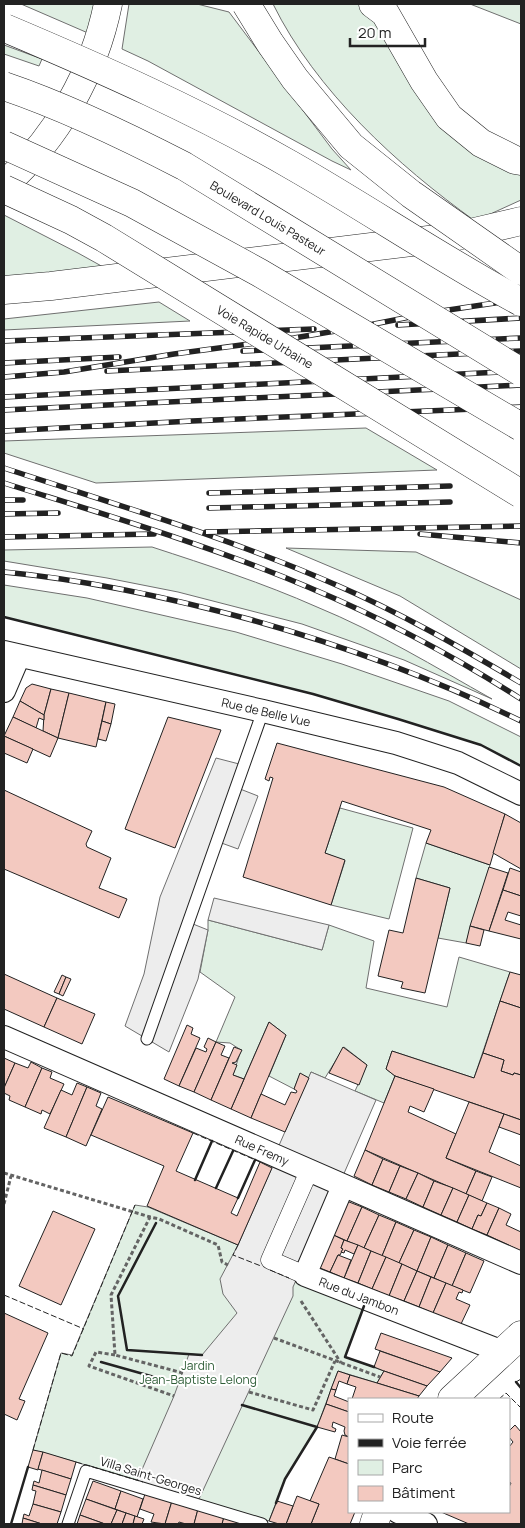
<svg xmlns="http://www.w3.org/2000/svg" width="525" height="1528" font-family="Manrope,sans-serif">
<style>
.green{fill:#e0efe3;stroke:#6f6f6f}
.parking{fill:#ededed;stroke:#6f6f6f}
.building{fill:#f3c9c0;stroke:#222}
.lines{fill:none;stroke-linecap:round;stroke-linejoin:round}
.service-casing{stroke:#222;stroke-width:13}
.pedestrian-casing{stroke:#222;stroke-width:19}
.minor-casing{stroke:#222;stroke-width:24}
.secondary-casing{stroke:#222;stroke-width:29}
.trunk-casing{stroke:#222;stroke-width:29}
.path{stroke:#646464;stroke-width:3;stroke-dasharray:4 2.5;stroke-linecap:butt}
.service{stroke:#fff;stroke-width:11}
.pedestrian{stroke:#fff;stroke-width:18}
.minor{stroke:#fff;stroke-width:22}
.secondary{stroke:#fff;stroke-width:28}
.trunk{stroke:#fff;stroke-width:28}
.rail-casing{stroke:#222;stroke-width:5.5}
.rail{stroke:#fff;stroke-width:4;stroke-dasharray:11;stroke-linecap:butt}
.trunk-bridge-casing{stroke:#222;stroke-width:29;stroke-linecap:butt}
.trunk-bridge{stroke:#fff;stroke-width:28}
.fence{stroke:#222;stroke-width:1;stroke-dasharray:6 2.5;stroke-linecap:butt}
.wall{stroke:#222;stroke-width:2.5}
.labels{text-anchor:middle;dominant-baseline:central;stroke-width:4;stroke-linejoin:round;paint-order:stroke}
.street-label{font-size:12px;fill:#222;stroke:#fff}
.park-label{font-size:12px;fill:#2f5e38;stroke:#fff}
</style>
<rect width="100%" height="100%" fill="#fff"/>
<g class="green">
<path d="M21,4H94L88,33Z"/>
<path d="M129,4H197L229,12L332,149L351,170L332,161L148,61L122,49Z"/>
<path d="M273,4H358L521,173V200L475,221C397,165 316,91 273,4Z"/>
<path d="M470,4H521V24Z"/>
<path d="M4,45L42,59L39,66L4,54Z"/>
<path d="M4,215L78,253L105,268L4,280Z"/>
<path d="M159,302L190,321L4,330V319Z"/>
<path d="M366,428L437,470L96,483L4,453V441Z"/>
<path d="M152,547C207,565 263,583 317,607C378,632 435,667 492,699L404,660L302,624L178,592L107,578L4,561V550Z"/>
<path d="M286,548L416,552L521,600V669L400,596Z"/>
<path d="M4,585L87,598L236,632L342,664L449,701L521,737V766L481,745L398,719L313,694L4,617Z"/>
<path d="M340,808L413,828L389,919L331,905L345,861L325,853Z"/>
<path d="M426,843L490,865L466,943L438,938L450,888L416,878Z"/>
<path d="M208,920L322,950L329,925L374,941L366,988L447,1007L459,957L510,972L474,1078L392,1051L386,1069L395,1076L384,1103L355,1091L367,1065L344,1047L325,1078L311,1072L309,1078L300,1074L294,1089L269,1076L286,1035L269,1022L244,1079L233,1075L241,1050L230,1043L216,1042L235,997L200,972L208,930Z"/>
<path d="M135,1205L148,1207L238,1245L234,1255L364,1306L345,1357L384,1371L377,1383L338,1371L317,1427L285,1479L269,1521L76,1462L33,1450L61,1353L72,1355Z"/>
</g>
<g class="parking">
<path d="M216,758L243,765L235,787L258,796L238,849L216,841L188,922L208,930L198,979L169,1052L125,1026L144,974L160,897Z"/>
<path d="M214,898L329,925L322,950L208,920Z"/>
<path d="M311,1072L376,1100L342,1178L277,1150Z"/>
<path d="M274,1163L337,1189L293,1287V1296L199,1499L137,1481L174,1396L189,1354L202,1355L237,1313L223,1294L220,1279L238,1245Z"/>
</g>
<g class="building">
<path d="M32,684L51,689L44,715L20,701L26,688Z"/>
<path d="M51,689L69,693L58,738L43,731L44,715Z"/>
<path d="M69,693L106,702L96,747L58,738Z"/>
<path d="M20,701L44,715V720L39,718L36,728L13,717Z"/>
<path d="M106,702L115,704L111,724L102,721Z"/>
<path d="M13,717L58,738L50,757L4,736Z"/>
<path d="M168,717L221,730L175,848L125,829Z"/>
<path d="M102,721L111,724L106,741L98,739Z"/>
<path d="M4,736L33,749L27,763L4,753Z"/>
<path d="M277,743L444,787L505,814L490,865L426,843L431,830L342,801L325,853L345,860L331,905L243,877L273,778L270,777L269,781L265,779Z"/>
<path d="M4,790L92,831L86,844L87,847L111,858L99,888L127,899L119,918L4,869Z"/>
<path d="M505,814L521,823V869L493,853Z"/>
<path d="M489,867L508,873L489,931L470,926Z"/>
<path d="M510,868L521,872V896L503,890Z"/>
<path d="M416,878L450,888L425,993L401,988L403,982L378,976L389,930L403,933Z"/>
<path d="M503,890L521,896V916L508,912L505,920L521,925V939L489,931Z"/>
<path d="M470,926L484,930L480,946L466,943Z"/>
<path d="M510,972L521,975V1008L500,1001Z"/>
<path d="M4,974L57,998L44,1027L4,1009Z"/>
<path d="M62,975L66,977L59,994L54,992Z"/>
<path d="M66,977L71,979L63,996L59,994Z"/>
<path d="M57,998L95,1014L82,1044L44,1027Z"/>
<path d="M500,1001L521,1008V1075L514,1073L513,1075L501,1071L504,1060L483,1053Z"/>
<path d="M269,1022L286,1035L251,1118L231,1109Z"/>
<path d="M187,1025L193,1028L191,1034L200,1038L179,1086L164,1079Z"/>
<path d="M208,1038L216,1042L194,1092L179,1086L196,1048L206,1052L207,1049L204,1047Z"/>
<path d="M216,1042L225,1046L221,1055L229,1058L211,1100L194,1092Z"/>
<path d="M234,1047L242,1050L236,1062L232,1063L237,1065L233,1075L244,1079L231,1109L211,1100Z"/>
<path d="M343,1047L367,1065L359,1085L329,1073Z"/>
<path d="M392,1051L474,1078L483,1053L504,1060L501,1071L513,1075L514,1073L521,1075V1120L395,1076L386,1069Z"/>
<path d="M4,1058L15,1063L4,1088Z"/>
<path d="M31,1062L42,1068L25,1107L9,1100L10,1096L4,1093V1088L15,1063L28,1068Z"/>
<path d="M42,1068L52,1072L50,1078L64,1084L50,1114L42,1110L41,1114L25,1107Z"/>
<path d="M300,1073L309,1078L285,1132L251,1118L261,1094L285,1105L291,1092L296,1093L297,1091L294,1089Z"/>
<path d="M395,1076L434,1089L424,1112L410,1106L408,1112L456,1134L446,1158L476,1171L466,1194L365,1150Z"/>
<path d="M77,1083L87,1087L66,1137L44,1128L61,1090L72,1095Z"/>
<path d="M87,1087L101,1093L96,1106L102,1109L86,1146L66,1137Z"/>
<path d="M108,1097L193,1133L176,1171L238,1198L231,1213L237,1216L260,1162L272,1168L238,1245L147,1206L164,1166L91,1135Z"/>
<path d="M469,1102L504,1114L489,1152L521,1166V1188L446,1158Z"/>
<path d="M504,1114L521,1120V1135L499,1127Z"/>
<path d="M365,1150L383,1159L372,1185L354,1176Z"/>
<path d="M383,1159L400,1166L389,1192L372,1185Z"/>
<path d="M400,1166L418,1173L406,1199L389,1192Z"/>
<path d="M476,1171L492,1177L482,1201L466,1194Z"/>
<path d="M418,1173L434,1181L423,1207L406,1199Z"/>
<path d="M434,1181L453,1188L441,1215L423,1207Z"/>
<path d="M453,1188L469,1195L457,1222L441,1215Z"/>
<path d="M469,1195L487,1203L481,1216L478,1215L472,1229L457,1222Z"/>
<path d="M344,1200L362,1207L347,1241L329,1233Z"/>
<path d="M487,1203L499,1208L487,1235L472,1229L478,1215L481,1216Z"/>
<path d="M362,1207L379,1215L364,1248L347,1241Z"/>
<path d="M499,1208L511,1214L506,1225L521,1232V1251L487,1235Z"/>
<path d="M53,1211L95,1229L61,1305L19,1286Z"/>
<path d="M379,1215L396,1222L382,1256L364,1248Z"/>
<path d="M396,1222L414,1230L399,1263L382,1256Z"/>
<path d="M414,1230L431,1237L417,1271L399,1263Z"/>
<path d="M329,1233L344,1240L341,1248L343,1249L340,1255H338L330,1272L315,1266Z"/>
<path d="M431,1237L448,1245L434,1278L417,1271Z"/>
<path d="M344,1240L358,1245L354,1254L345,1250L344,1253L341,1252L343,1249L341,1248Z"/>
<path d="M358,1245L371,1251L358,1283L344,1278Z"/>
<path d="M448,1245L466,1253L452,1286L434,1278Z"/>
<path d="M371,1251L386,1257L372,1289L358,1283Z"/>
<path d="M466,1253L484,1261L470,1293L452,1286Z"/>
<path d="M338,1255L351,1260L344,1278L330,1272Z"/>
<path d="M386,1257L402,1264L389,1296L372,1289Z"/>
<path d="M402,1264L417,1271L404,1301L389,1296Z"/>
<path d="M417,1271L431,1277L419,1307L404,1301Z"/>
<path d="M431,1277L446,1283L433,1313L419,1307Z"/>
<path d="M446,1283L463,1290L462,1293L459,1292L456,1299L470,1305L461,1324L433,1313Z"/>
<path d="M4,1313L48,1333L19,1399L25,1401L17,1420L4,1414Z"/>
<path d="M381,1333L452,1358L440,1372L375,1349Z"/>
<path d="M380,1351L440,1372L427,1386L384,1371L374,1367Z"/>
<path d="M338,1371L350,1375L347,1384L339,1381L336,1390L331,1389Z"/>
<path d="M384,1371L427,1386L419,1396L377,1383Z"/>
<path d="M350,1375L377,1383L419,1396L417,1399H352L356,1387L347,1384Z"/>
<path d="M331,1389L336,1390L334,1396L349,1402V1412L326,1404Z"/>
<path d="M326,1404L349,1412V1437L345,1435L344,1431L345,1427L333,1422L332,1427L336,1429L335,1432L317,1427Z"/>
<path d="M515,1425L521,1432V1524H469L441,1512H509V1487L511,1483L509,1482V1447L513,1442L509,1437V1431Z"/>
<path d="M342,1435L349,1437V1464L335,1459Z"/>
<path d="M33,1450L43,1452L38,1470L28,1467Z"/>
<path d="M43,1452L76,1462L71,1479L38,1469Z"/>
<path d="M329,1457L349,1464V1512H355L350,1524H311L319,1504L310,1501Z"/>
<path d="M42,1470L71,1479L66,1495L33,1485L34,1481L39,1483Z"/>
<path d="M93,1481L121,1491L115,1509L86,1499Z"/>
<path d="M33,1485L66,1495L61,1512L33,1504L36,1491L32,1490Z"/>
<path d="M121,1491L143,1499L137,1517L115,1509Z"/>
<path d="M145,1494L172,1501L165,1524L151,1522L154,1514L140,1509Z"/>
<path d="M297,1496L319,1504L311,1524H286Z"/>
<path d="M86,1499L117,1510L111,1524H105L80,1515Z"/>
<path d="M172,1501L198,1509L194,1524H186L179,1522L178,1524H165Z"/>
<path d="M277,1501L293,1506L286,1524H279L269,1521Z"/>
<path d="M33,1504L61,1512L57,1524H42L23,1518L24,1514L29,1516Z"/>
<path d="M198,1509L224,1517L222,1524H194Z"/>
<path d="M117,1510L126,1513L122,1524H111Z"/>
<path d="M126,1513L135,1516L133,1524H122Z"/>
<path d="M80,1515L105,1524H77Z"/>
<path d="M135,1516L144,1519L142,1524H133Z"/>
<path d="M224,1517L247,1524H222Z"/>
<path d="M23,1518L42,1524H22Z"/>
</g>
<g class="lines">
<defs>
<g id="service">
<path d="M147,1039L263,711"/>
<path d="M68,1524L86,1471L262,1524"/>
</g>
<path id="pedestrian" d="M305,1275L270,1260L309,1171"/>
<g id="minor">
<path d="M4,652L263,711L396,743L458,763L521,794"/>
<path d="M4,691L19,656"/>
<path d="M4,1037L521,1263"/>
<path d="M343,1186L305,1275L503,1352"/>
<path d="M398,1512L426,1524"/>
</g>
<g id="secondary">
<path d="M452,1399L521,1335"/>
<path d="M374,1524L378,1512"/>
</g>
<g id="trunk">
<path d="M373,4L385,13L424,81L449,117L481,143L515,160L521,161"/>
<path d="M4,185C57,138 94,73 108,4"/>
<path d="M4,290L51,286L453,237L521,221"/>
</g>
</defs>
<use href="#service" class="service-casing"/>
<use href="#pedestrian" class="pedestrian-casing"/>
<use href="#minor" class="minor-casing"/>
<use href="#secondary" class="secondary-casing"/>
<use href="#trunk" class="trunk-casing"/>
<g class="path">
<path d="M4,1173L150,1217"/>
<path d="M4,1204L11,1176"/>
<path d="M301,1301L341,1363"/>
<path d="M274,1338L380,1377"/>
<path d="M115,1355L96,1352L89,1366L174,1396"/>
<path d="M183,1373L115,1355L111,1295L150,1217L159,1219L218,1245L222,1262L228,1265"/>
<path d="M249,1392L313,1410L335,1361"/>
</g>
<use href="#service" class="service"/>
<use href="#pedestrian" class="pedestrian"/>
<use href="#minor" class="minor"/>
<use href="#secondary" class="secondary"/>
<use href="#trunk" class="trunk"/>
<defs>
<g id="rail">
<path d="M398,325L521,318"/>
<path d="M4,341L314,329"/>
<path d="M243,351L521,338"/>
<path d="M4,363L119,357"/>
<path d="M107,371L521,351"/>
<path d="M4,377L64,372L174,354L294,338L359,327L435,312L521,299"/>
<path d="M4,397L521,371"/>
<path d="M4,410L521,385"/>
<path d="M4,431L192,421L521,407"/>
<path d="M4,468C114,504 227,537 334,584C399,612 460,647 521,683"/>
<path d="M4,483C106,515 209,545 308,587C382,618 454,656 521,699"/>
<path d="M209,493L450,486"/>
<path d="M4,500H23"/>
<path d="M209,508L450,502"/>
<path d="M4,514L58,513"/>
<path d="M206,532L521,526"/>
<path d="M420,534L521,543"/>
<path d="M4,537L154,534"/>
<path d="M4,572C88,580 171,598 252,620C345,646 435,679 521,721"/>
</g>
</defs>
<use href="#rail" class="rail-casing"/>
<use href="#rail" class="rail"/>
<defs>
<g id="trunk-bridge">
<path d="M246,4L270,43L295,79L351,146L411,194L521,271"/>
<path d="M5,28C102,69 199,112 291,165C368,209 443,260 521,302"/>
<path d="M4,86C66,107 126,136 184,166L521,372"/>
<path d="M4,145L132,203L260,273L521,427"/>
<path d="M4,189L71,220L104,238L521,494"/>
</g>
</defs>
<use href="#trunk-bridge" class="trunk-bridge-casing"/>
<use href="#trunk-bridge" class="trunk-bridge"/>
<g class="fence">
<path d="M193,1133L260,1162"/>
<path d="M238,1245L233,1255L261,1266"/>
<path d="M270,1270L289,1278"/>
<path d="M4,1295L84,1329"/>
<path d="M516,1382L521,1379"/>
<path d="M499,1399L506,1393L521,1408"/>
<path d="M33,1450L61,1353L72,1356L135,1205"/>
<path d="M76,1462L143,1482"/>
</g>
<g class="wall">
<path d="M4,617L313,694L398,719L481,745L521,766"/>
<path d="M195,1180L212,1141"/>
<path d="M216,1188L233,1151"/>
<path d="M238,1198L255,1160"/>
<path d="M156,1223L118,1296L127,1350L202,1355"/>
<path d="M364,1306L345,1357L374,1367"/>
<path d="M101,1362L179,1384"/>
<path d="M516,1382L521,1388"/>
<path d="M242,1405L317,1427L285,1479L276,1503"/>
<path d="M11,1524L28,1467"/>
</g>
</g>
<g class="labels">
<g class="street-label">
<text transform="translate(268 218) rotate(31)">Boulevard Louis Pasteur</text>
<text transform="translate(265 337) rotate(31)">Voie Rapide Urbaine</text>
<text transform="translate(266 712) rotate(13)">Rue de Belle Vue</text>
<text transform="translate(262 1150) rotate(24)">Rue Fremy</text>
<text transform="translate(359 1296) rotate(21)">Rue du Jambon</text>
<text transform="translate(151 1476) rotate(17)">Villa Saint-Georges</text>
</g>
<g class="park-label">
<text x="198" y="1365">Jardin<tspan x="198" dy="14">Jean-Baptiste Lelong</tspan></text>
</g>
</g>
<rect width="525" height="1528" fill="none" stroke="#222222" stroke-width="10"/>
<rect x="348" y="1398" width="162" height="115" fill="#ffffff" stroke="#a7a7a7"/>
<rect x="358" y="1414" width="25" height="8" fill="#ffffff" stroke="#a7a7a7"/>
<text x="392" y="1423" font-size="15" fill="#222222">Route</text>
<rect x="358" y="1439" width="25" height="8" fill="#222222" stroke="#a7a7a7"/>
<text x="392" y="1448" font-size="15" fill="#222222">Voie ferrée</text>
<rect x="358" y="1460" width="25" height="15" fill="#e0efe3" stroke="#a7a7a7"/>
<text x="392" y="1473" font-size="15" fill="#222222">Parc</text>
<rect x="358" y="1486" width="25" height="15" fill="#f3c9c0" stroke="#a7a7a7"/>
<text x="392" y="1498" font-size="15" fill="#222222">Bâtiment</text>
<path d="M350 38v8h75v-8" fill="none" stroke="#222222" stroke-width="2.5"/>
<text x="358" y="38" font-size="15" fill="#222222" stroke="#ffffff" stroke-width="4" paint-order="stroke">20 m</text>
</svg>
